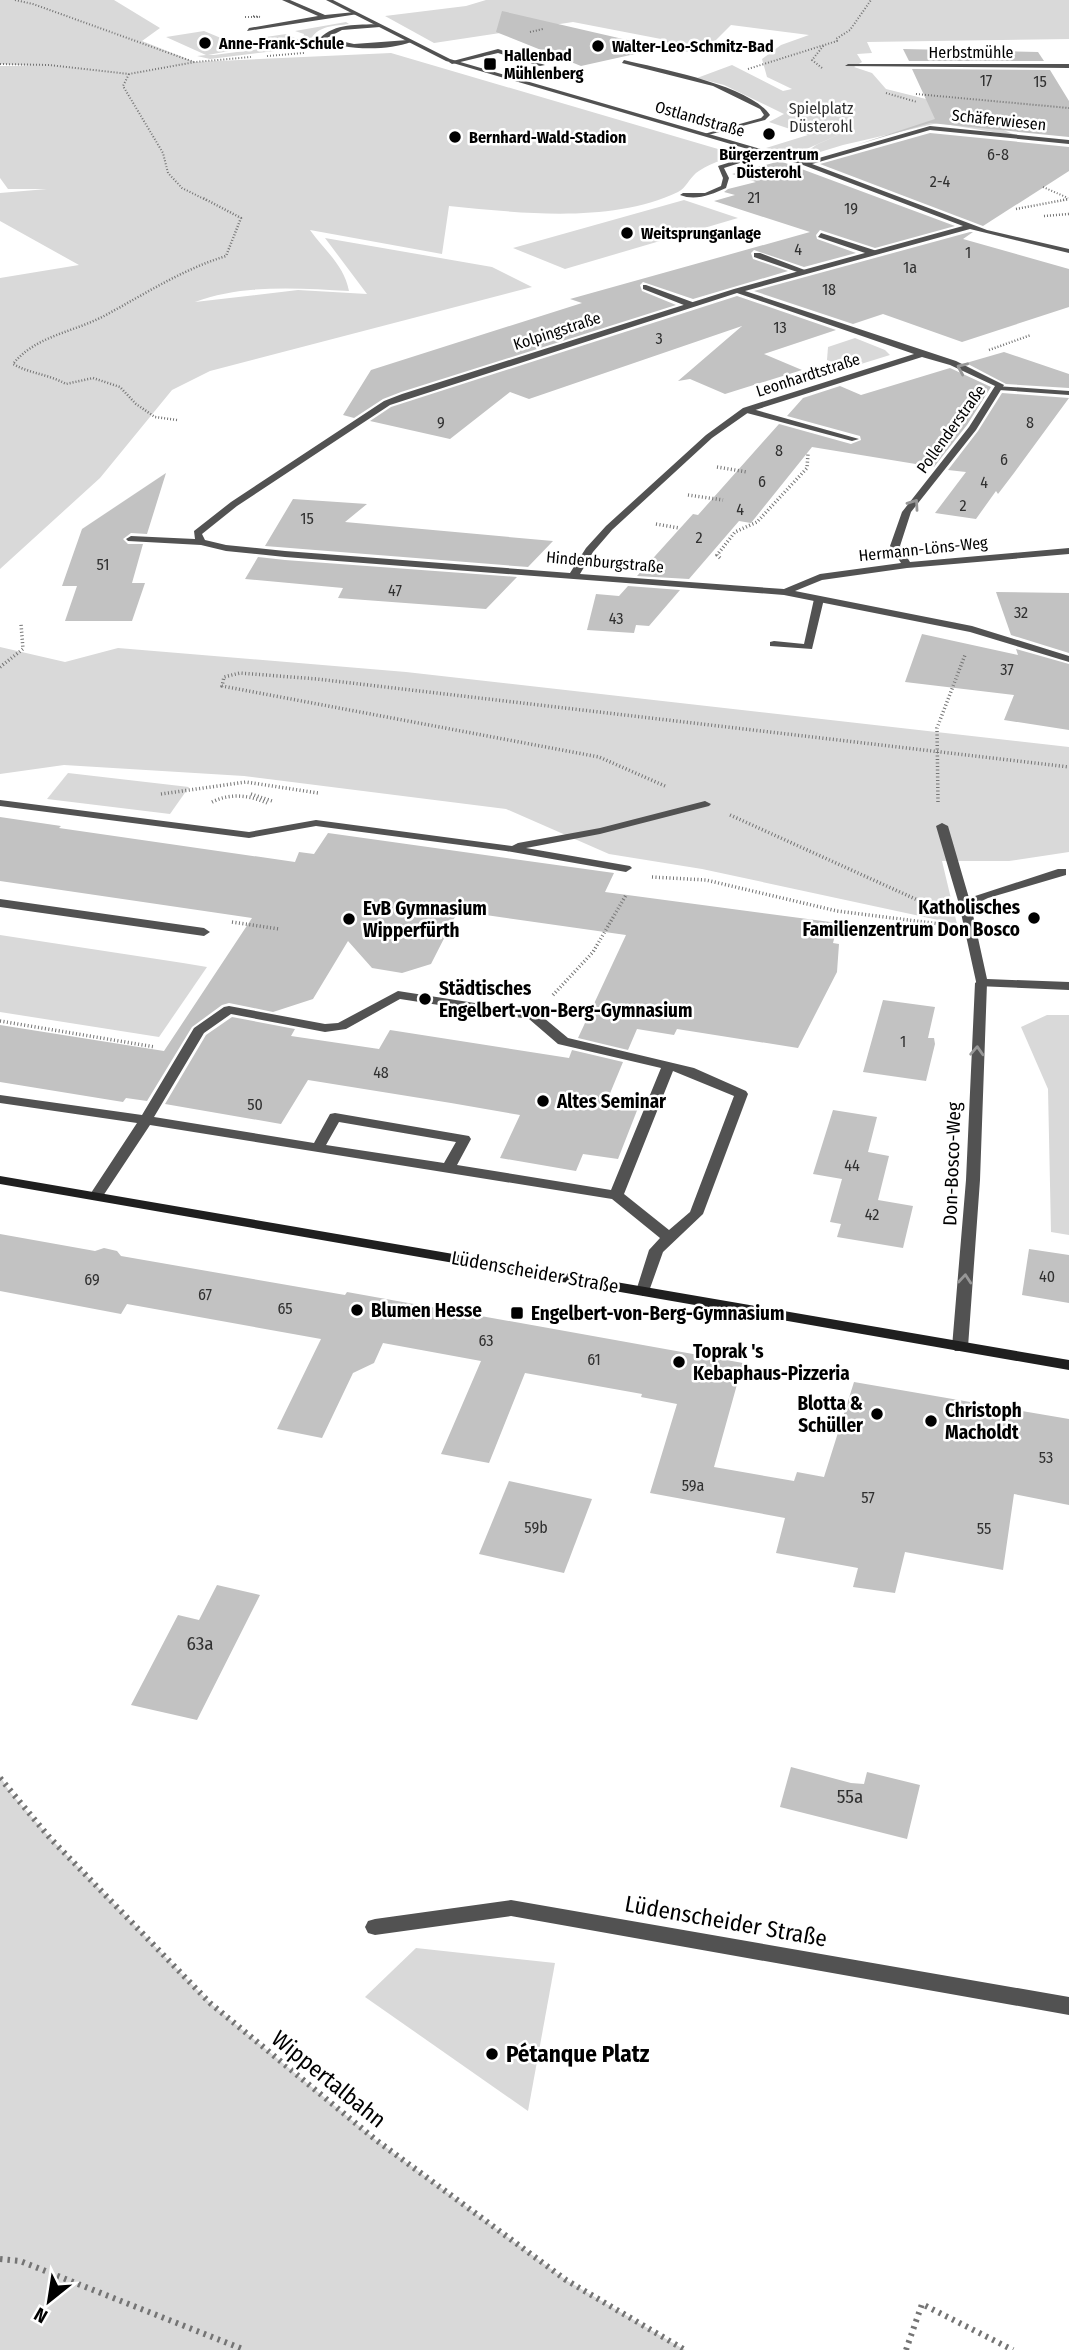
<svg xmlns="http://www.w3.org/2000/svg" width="1069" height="2350" font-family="'Fira Sans Condensed',sans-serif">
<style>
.green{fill:#d9d9d9}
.building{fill:#c2c2c2}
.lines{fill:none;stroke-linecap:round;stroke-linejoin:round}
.path-far3{stroke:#747474;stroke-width:2;stroke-dasharray:1 2;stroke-linecap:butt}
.path-far2{stroke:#747474;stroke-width:2.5;stroke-dasharray:1 2;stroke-linecap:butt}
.path-far1{stroke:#747474;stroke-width:3.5;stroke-dasharray:1 2.5;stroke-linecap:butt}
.path{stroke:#747474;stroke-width:6;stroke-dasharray:2.5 5;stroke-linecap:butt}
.service{fill:#525252;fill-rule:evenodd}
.minor{fill:#525252;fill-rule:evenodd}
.secondary{fill:#1f1f1f;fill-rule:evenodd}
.path-bridge{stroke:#747474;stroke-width:2;stroke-dasharray:1 2;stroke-linecap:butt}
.oneway{stroke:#979797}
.poi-dot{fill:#000;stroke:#fff;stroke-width:2.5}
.labels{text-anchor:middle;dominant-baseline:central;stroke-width:5;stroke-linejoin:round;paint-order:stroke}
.far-poi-label{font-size:16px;font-weight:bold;fill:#000;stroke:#fff;text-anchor:start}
.far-street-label{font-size:16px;fill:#000;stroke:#fff}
.number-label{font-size:16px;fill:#303030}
.far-park-label{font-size:16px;fill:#303030;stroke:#fff}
.poi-label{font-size:19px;font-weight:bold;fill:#000;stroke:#fff;text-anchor:start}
.street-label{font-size:19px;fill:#000;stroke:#fff}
.near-number-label{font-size:19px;fill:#303030}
.near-street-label{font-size:23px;fill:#000;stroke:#fff}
.near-poi-label{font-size:23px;font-weight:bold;fill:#000;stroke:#fff;text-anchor:start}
</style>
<rect width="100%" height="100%" fill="#fff"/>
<g class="green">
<path d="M0,0H114L160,28L142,41L195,62L391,53L735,154C723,160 706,165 696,173C689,179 686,188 678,192C610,224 521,213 449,206L442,254L310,230C325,251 344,265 349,291C299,288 242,284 195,302L298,290L367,294L325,238L492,267L532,287L210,371L172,390L100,478L0,569V278L79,265L0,221V193L47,189H8L0,178V66H31L0,64Z"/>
<path d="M486,0H1069V39L867,42L872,53L857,54L862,62L854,67L872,73L886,89L934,101L1018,136L938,123L843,145L797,159L816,145L867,122L791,156L766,148L808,135L769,122L784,114L724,85L697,78L732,65L783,91L792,89L767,77L762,59L781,45L809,35L731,25L706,50L707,53L676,51L677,48L661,39L573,22L434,43L385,16L466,6Z"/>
<path d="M346,22L349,24C335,26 319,25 311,39L316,44L308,47L210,59L197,56L206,55L166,37L204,31L245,48L208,55H214L299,44L300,42L275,46L259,38L286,34L302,41L304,34L295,31Z"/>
<path d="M684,200L738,218L565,269L513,248Z"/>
<path d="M855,338L885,350L890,355L848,368L827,360L828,347Z"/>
<path d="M0,647L65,662L118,648L406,672L1069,747V852L1009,861H942L957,924L702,869L609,854L506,809L244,776L64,765L0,774Z"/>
<path d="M68,773L189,787L170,814L47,799Z"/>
<path d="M0,935L183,963L207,967L159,1037L0,1012Z"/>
<path d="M1047,1015H1069V1235L1051,1232L1048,1089L1021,1027Z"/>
<path d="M0,1776L9,1791L50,1838L210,2003L376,2140L566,2280L685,2350H0Z"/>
<path d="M416,1948L555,1963L528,2111L365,1997Z"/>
</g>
<g class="building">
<path d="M502,11L662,48L581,66L496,32Z"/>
<path d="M903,49L1038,52L1044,61H909Z"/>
<path d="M912,69L1050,70L1069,101V137L930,123L856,145L935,119Z"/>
<path d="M930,133L1069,147V171L983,226L820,164Z"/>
<path d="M780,161L955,226L875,248L820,230L816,235L817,239L856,253L804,267L754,250L751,253L753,259L788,271L693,299L643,282L640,285L642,291L676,305L401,392L383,399L354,418L343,415L371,370L582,303L570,299L810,232L714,201L735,195L724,192L728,189L756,182L732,174Z"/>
<path d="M970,232H973L963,239L1069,269V307L962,342L883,314L853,324L754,291Z"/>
<path d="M737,296L836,330L764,354L802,370L725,394L690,379L678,381L742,326L529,399L510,392L450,439L370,421L391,407Z"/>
<path d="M1004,352L1069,374V388L1006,384L966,363Z"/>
<path d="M950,368L991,387L967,425L934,467L812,447L751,523L739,521L689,579L637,576L693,514L698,515L779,424L851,444L861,440L860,436L787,416L803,398L840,386L861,395Z"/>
<path d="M1002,393L1069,398L1014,473L998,494L996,491L976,519L935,513L966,472L948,470L978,431Z"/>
<path d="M166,473L147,534L131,533L123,539L128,544H143L132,583H145L132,621H65L77,586H62L82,529Z"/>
<path d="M293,499L367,504L345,522L553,541L528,567L265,546Z"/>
<path d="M258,557L285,560L517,577L486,609L338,598L343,588L245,579Z"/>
<path d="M628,586L680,590L649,626L636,625L634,633L587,630L596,594L619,596Z"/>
<path d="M996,592L1069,593V653L1011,635Z"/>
<path d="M922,634L1018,655L1016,649L1069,664V730L1004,720L1014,695L905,682Z"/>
<path d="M0,817L61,826L59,828L295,862L299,852L314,854L328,833L614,873L605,892L838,923L833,943L839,944L837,972L798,1048L677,1029L674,1035L637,1029L628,1050L578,1038L626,935L458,911L431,964L402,973L372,968L348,941L313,999L273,1012L229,1003L222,1005L192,1027L147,1101L126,1098L123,1102L0,1082V1025L164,1051L252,918L0,881Z"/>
<path d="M883,1000L935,1007L928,1038H934L935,1044L926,1081L863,1072Z"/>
<path d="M232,1017L295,1029L291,1036L379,1049L390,1030L569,1058L572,1050L623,1062L606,1103L638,1108L618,1159L583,1154L576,1171L500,1158L520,1115L451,1103L308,1080L281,1124L165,1104L206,1035Z"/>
<path d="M833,1110L877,1117L868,1152L889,1156L878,1200L913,1206L903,1248L837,1237L841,1224L830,1222L842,1179L813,1174Z"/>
<path d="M0,1234L95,1251L104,1248L117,1251L121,1256L345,1295L347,1292L743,1363L714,1467L794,1481L797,1472L824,1477L854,1382L1069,1419V1505L1014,1494L1003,1570L905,1552L895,1593L853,1587L858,1568L776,1553L785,1518L650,1493L677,1404L641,1397L642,1394L525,1373L489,1463L441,1454L481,1361L383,1343L374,1363L353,1373L322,1438L277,1429L321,1339L127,1304L121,1314L0,1291Z"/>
<path d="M1029,1249L1069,1255V1303L1022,1295Z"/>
<path d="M509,1481L592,1499L564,1573L479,1554Z"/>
<path d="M217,1585L260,1595L197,1720L131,1705L178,1615L199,1620Z"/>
<path d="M791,1767L851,1783L864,1784L867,1772L920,1785L907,1839L780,1807Z"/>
</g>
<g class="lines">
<g class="path-far3">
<path d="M15,0L33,4L194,62"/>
<path d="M530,32L543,29"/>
<path d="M267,56L304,53"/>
<path d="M0,64L49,65L129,74L195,62L251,57"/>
<path d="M822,68L812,60L824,45"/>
<path d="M748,69L837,41L836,39L850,30L871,0"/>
<path d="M129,74L123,86L163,153L168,173L182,188L206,200"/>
<path d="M886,93L917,102"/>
<path d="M916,94L1069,108"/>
<path d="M1043,187L1068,198"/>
<path d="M1063,200L1069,199"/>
</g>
<g class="path-far2">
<path d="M1016,209L1069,199"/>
<path d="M1044,216L1069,214"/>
<path d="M989,350L1031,335"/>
<path d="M177,420L155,417L136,404L120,387L93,378L66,384C48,374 31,374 13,364C35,336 74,332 104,316C145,294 181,270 226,256L241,218L203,198"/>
</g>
<g class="path-far1">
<path d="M717,467L747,472"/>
<path d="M688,495L723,500"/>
<path d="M656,524L679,528"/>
<path d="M720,558L717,555L735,532L757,522L807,468L808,454"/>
<path d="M0,667L23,649L21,624"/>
<path d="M665,786L599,757L222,686L224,677L240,673L317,679L1069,767"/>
<path d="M161,794L246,782L318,793"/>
<path d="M251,794L272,801"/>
<path d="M212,802C230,793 249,795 267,803"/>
<path d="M938,802L937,728L965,655"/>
<path d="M730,815L933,907"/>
<path d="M652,877L706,880L837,911L940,924"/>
<path d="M232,922L279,929"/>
<path d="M553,995L593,952L626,895"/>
<path d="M0,1021L155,1047"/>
</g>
<g class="path">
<path d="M0,1778L50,1838L210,2003L376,2140L566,2280L685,2350"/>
<path d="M0,2259L20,2261L245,2350"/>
<path d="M906,2350L922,2304L1013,2350"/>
</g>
<g class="service">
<path d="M282,0H290L325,15L355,12L358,14L247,31L249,28L318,16Z"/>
<path d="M378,24L380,27L342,30L327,38L354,44L408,40L411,42C387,51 342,51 320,38C335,23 358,25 378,24Z"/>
<path d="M498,49L545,65L540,66L498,53L452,64L449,62Z"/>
<path d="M624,60C661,69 749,85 770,115L765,120L704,136V134L761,118L764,115L760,109L713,86L622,63Z"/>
<path d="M766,151L768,154L724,168L729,178L726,188C711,195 695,201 680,195L683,193H705L721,186L723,178L718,166Z"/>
<path d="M821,233L877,251L878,253L871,255L818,237Z"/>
<path d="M754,253H760L810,272L803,274L754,257Z"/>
<path d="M646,285L695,303L696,305L689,307L643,289V285Z"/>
<path d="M996,386L1069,391V395L999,390L995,388Z"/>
<path d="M743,408H749L859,439L852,441L743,412Z"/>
<path d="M819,596L824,599L812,649L770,646V642L774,641L804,644L814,599Z"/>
<path d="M0,800L249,832L316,820L512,846L518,843L600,828L705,801L711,804L709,806L600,834L526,848L630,866L632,868L626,872L506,851L316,826L249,838L0,806Z"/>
<path d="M942,823L948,826L969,898L1058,869H1066V875L988,898L971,906L987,979L1069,982V990L977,986L959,904L936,826Z"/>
<path d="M0,899L204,928L210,932L204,936L0,907Z"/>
<path d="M398,991L538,1013L568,1038L694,1068L746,1091L748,1094L703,1214L663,1252L648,1294L643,1296L636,1291L649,1250L660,1238L612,1199L150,1125L101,1199L96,1200L89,1196L137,1123L0,1103V1095L142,1115L194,1028L224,1007L229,1006L325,1024L338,1023ZM400,999L529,1019L558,1044L661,1068L611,1190L457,1165L471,1139L469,1136L335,1113L330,1114L314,1143L154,1117L204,1033L231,1014L325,1032L346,1029ZM673,1071L734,1096L690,1212L669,1230L624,1194ZM339,1122L456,1142L444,1163L326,1145Z"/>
<path d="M511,1900L1069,1997V2015L511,1916L375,1935L368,1933L365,1927L368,1921L375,1919Z"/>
</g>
<g class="minor">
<path d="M326,0H333L450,59L805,162L930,126L1069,140V144L930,130L812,164L987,230L1069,249V253L970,229L745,291L956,361L1004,385L976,430L911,512L900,546L910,562L1069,548V554L907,568L822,580L795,591L972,626L1069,656V662L970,632L784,595L285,557L226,551L201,545L128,541L126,539L131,536L195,539L194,531L231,502L384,401L402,394L734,289L963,226L803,165L446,61ZM737,293L914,354L743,408L706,435L606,526L586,548L570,573L285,551L226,545L205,540L202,534L237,506L390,405ZM922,357L950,365L995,386L969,427L902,512L890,546L901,563L820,574L784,589L580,574L593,552L612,530L712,438L749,412Z"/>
<path d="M1069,64V68L845,66L848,64Z"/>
<path d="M981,979L987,983L980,1180L968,1347L965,1351H955L952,1347L966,1180L975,983Z"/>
</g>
<path class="secondary" d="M0,1176L1069,1360V1370L0,1184Z"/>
<path class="path-bridge" d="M245,17H260L253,16"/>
</g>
<defs><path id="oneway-chevron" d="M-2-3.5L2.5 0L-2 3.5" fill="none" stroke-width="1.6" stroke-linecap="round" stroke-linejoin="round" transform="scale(1.75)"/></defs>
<g class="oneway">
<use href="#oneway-chevron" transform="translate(962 368) rotate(-156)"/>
<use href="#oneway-chevron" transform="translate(914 504) rotate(-55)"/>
<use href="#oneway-chevron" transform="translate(977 1051) rotate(-87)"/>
<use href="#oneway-chevron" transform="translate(965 1279) rotate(-85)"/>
</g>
<g class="poi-dot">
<circle cx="205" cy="43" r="7"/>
<circle cx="598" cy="46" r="7"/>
<rect x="483" y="57" width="14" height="14" rx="3.5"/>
<circle cx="769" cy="134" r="7"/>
<circle cx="455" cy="137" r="7"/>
<circle cx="627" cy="233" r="7"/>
<circle cx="1034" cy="918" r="7"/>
<circle cx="349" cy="919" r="7"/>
<circle cx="425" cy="999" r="7"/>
<circle cx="543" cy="1101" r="7"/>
<circle cx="357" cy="1310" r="7"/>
<rect x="510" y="1306" width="14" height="14" rx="3.5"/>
<circle cx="679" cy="1362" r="7"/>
<circle cx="877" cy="1414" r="7"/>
<circle cx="931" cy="1421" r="7"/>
<circle cx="492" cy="2054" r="7"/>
</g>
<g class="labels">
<g class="far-poi-label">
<text x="219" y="43">Anne-Frank-Schule</text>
<text x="612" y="46">Walter-Leo-Schmitz-Bad</text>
<text x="504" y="55">Hallenbad<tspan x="504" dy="18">Mühlenberg</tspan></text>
<text x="469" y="137">Bernhard-Wald-Stadion</text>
<text x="769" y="154" text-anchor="middle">Bürgerzentrum<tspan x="769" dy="18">Düsterohl</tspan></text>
<text x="641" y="233">Weitsprunganlage</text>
</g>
<g class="far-street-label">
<text x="971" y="52">Herbstmühle</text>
<text transform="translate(700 119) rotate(16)">Ostlandstraße</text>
<text transform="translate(999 120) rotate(6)">Schäferwiesen</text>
<text transform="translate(557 331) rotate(-18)">Kolpingstraße</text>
<text transform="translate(808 375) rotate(-18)">Leonhardtstraße</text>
<text transform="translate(951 429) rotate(-54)">Pollenderstraße</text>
<text transform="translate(923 549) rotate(-6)">Hermann-Löns-Weg</text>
<text transform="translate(605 562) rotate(5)">Hindenburgstraße</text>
</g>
<g class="number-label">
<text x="986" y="80">17</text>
<text x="1040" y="81">15</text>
<text x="998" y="154">6-8</text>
<text x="940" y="181">2-4</text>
<text x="754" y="197">21</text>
<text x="851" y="208">19</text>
<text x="798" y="249">4</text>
<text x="968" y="252">1</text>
<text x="910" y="267">1a</text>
<text x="829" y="289">18</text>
<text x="780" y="327">13</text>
<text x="659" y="338">3</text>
<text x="441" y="422">9</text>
<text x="1030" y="422">8</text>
<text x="779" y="450">8</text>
<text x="1004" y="459">6</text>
<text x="762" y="481">6</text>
<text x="984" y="482">4</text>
<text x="963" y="505">2</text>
<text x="740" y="509">4</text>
<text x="307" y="518">15</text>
<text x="699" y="537">2</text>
<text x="103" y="564">51</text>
<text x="395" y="590">47</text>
<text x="1021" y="612">32</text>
<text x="616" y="618">43</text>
<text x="1007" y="669">37</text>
<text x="903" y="1041">1</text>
<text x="381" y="1072">48</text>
<text x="255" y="1104">50</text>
<text x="852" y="1165">44</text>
<text x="872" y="1214">42</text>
<text x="1047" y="1276">40</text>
<text x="92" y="1279">69</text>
<text x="205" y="1294">67</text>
<text x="285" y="1308">65</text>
<text x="486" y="1340">63</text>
<text x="594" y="1359">61</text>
<text x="1046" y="1457">53</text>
<text x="693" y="1485">59a</text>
<text x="868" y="1497">57</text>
<text x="536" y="1527">59b</text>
<text x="984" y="1528">55</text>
</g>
<g class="far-park-label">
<text x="821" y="108">Spielplatz<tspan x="821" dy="18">Düsterohl</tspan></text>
</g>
<g class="poi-label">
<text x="1020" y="907" text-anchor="end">Katholisches<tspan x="1020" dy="22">Familienzentrum Don Bosco</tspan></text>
<text x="363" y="908">EvB Gymnasium<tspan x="363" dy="22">Wipperfürth</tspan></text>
<text x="439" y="988">Städtisches<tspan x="439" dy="22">Engelbert-von-Berg-Gymnasium</tspan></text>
<text x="557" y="1101">Altes Seminar</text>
<text x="371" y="1310">Blumen Hesse</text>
<text x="531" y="1313">Engelbert-von-Berg-Gymnasium</text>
<text x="693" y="1351">Toprak 's<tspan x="693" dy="22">Kebaphaus-Pizzeria</tspan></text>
<text x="863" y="1403" text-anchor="end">Blotta &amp;<tspan x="863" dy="22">Schüller</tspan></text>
<text x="945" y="1410">Christoph<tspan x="945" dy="22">Macholdt</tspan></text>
</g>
<g class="street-label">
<text transform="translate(952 1164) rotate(-88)">Don-Bosco-Weg</text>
<text transform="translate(535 1272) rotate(10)">Lüdenscheider Straße</text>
</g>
<g class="near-number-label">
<text x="200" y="1643">63a</text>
<text x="850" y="1796">55a</text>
</g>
<g class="near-street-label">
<text transform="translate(726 1921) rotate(10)">Lüdenscheider Straße</text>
<text transform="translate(329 2079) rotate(39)">Wippertalbahn</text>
</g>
<g class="near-poi-label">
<text x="506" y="2054">Pétanque Platz</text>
</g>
</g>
<g transform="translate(49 2301) rotate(210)" stroke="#ffffff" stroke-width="5" paint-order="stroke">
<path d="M0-5L12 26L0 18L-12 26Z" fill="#000000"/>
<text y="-10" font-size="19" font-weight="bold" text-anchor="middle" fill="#000000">N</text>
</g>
</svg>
